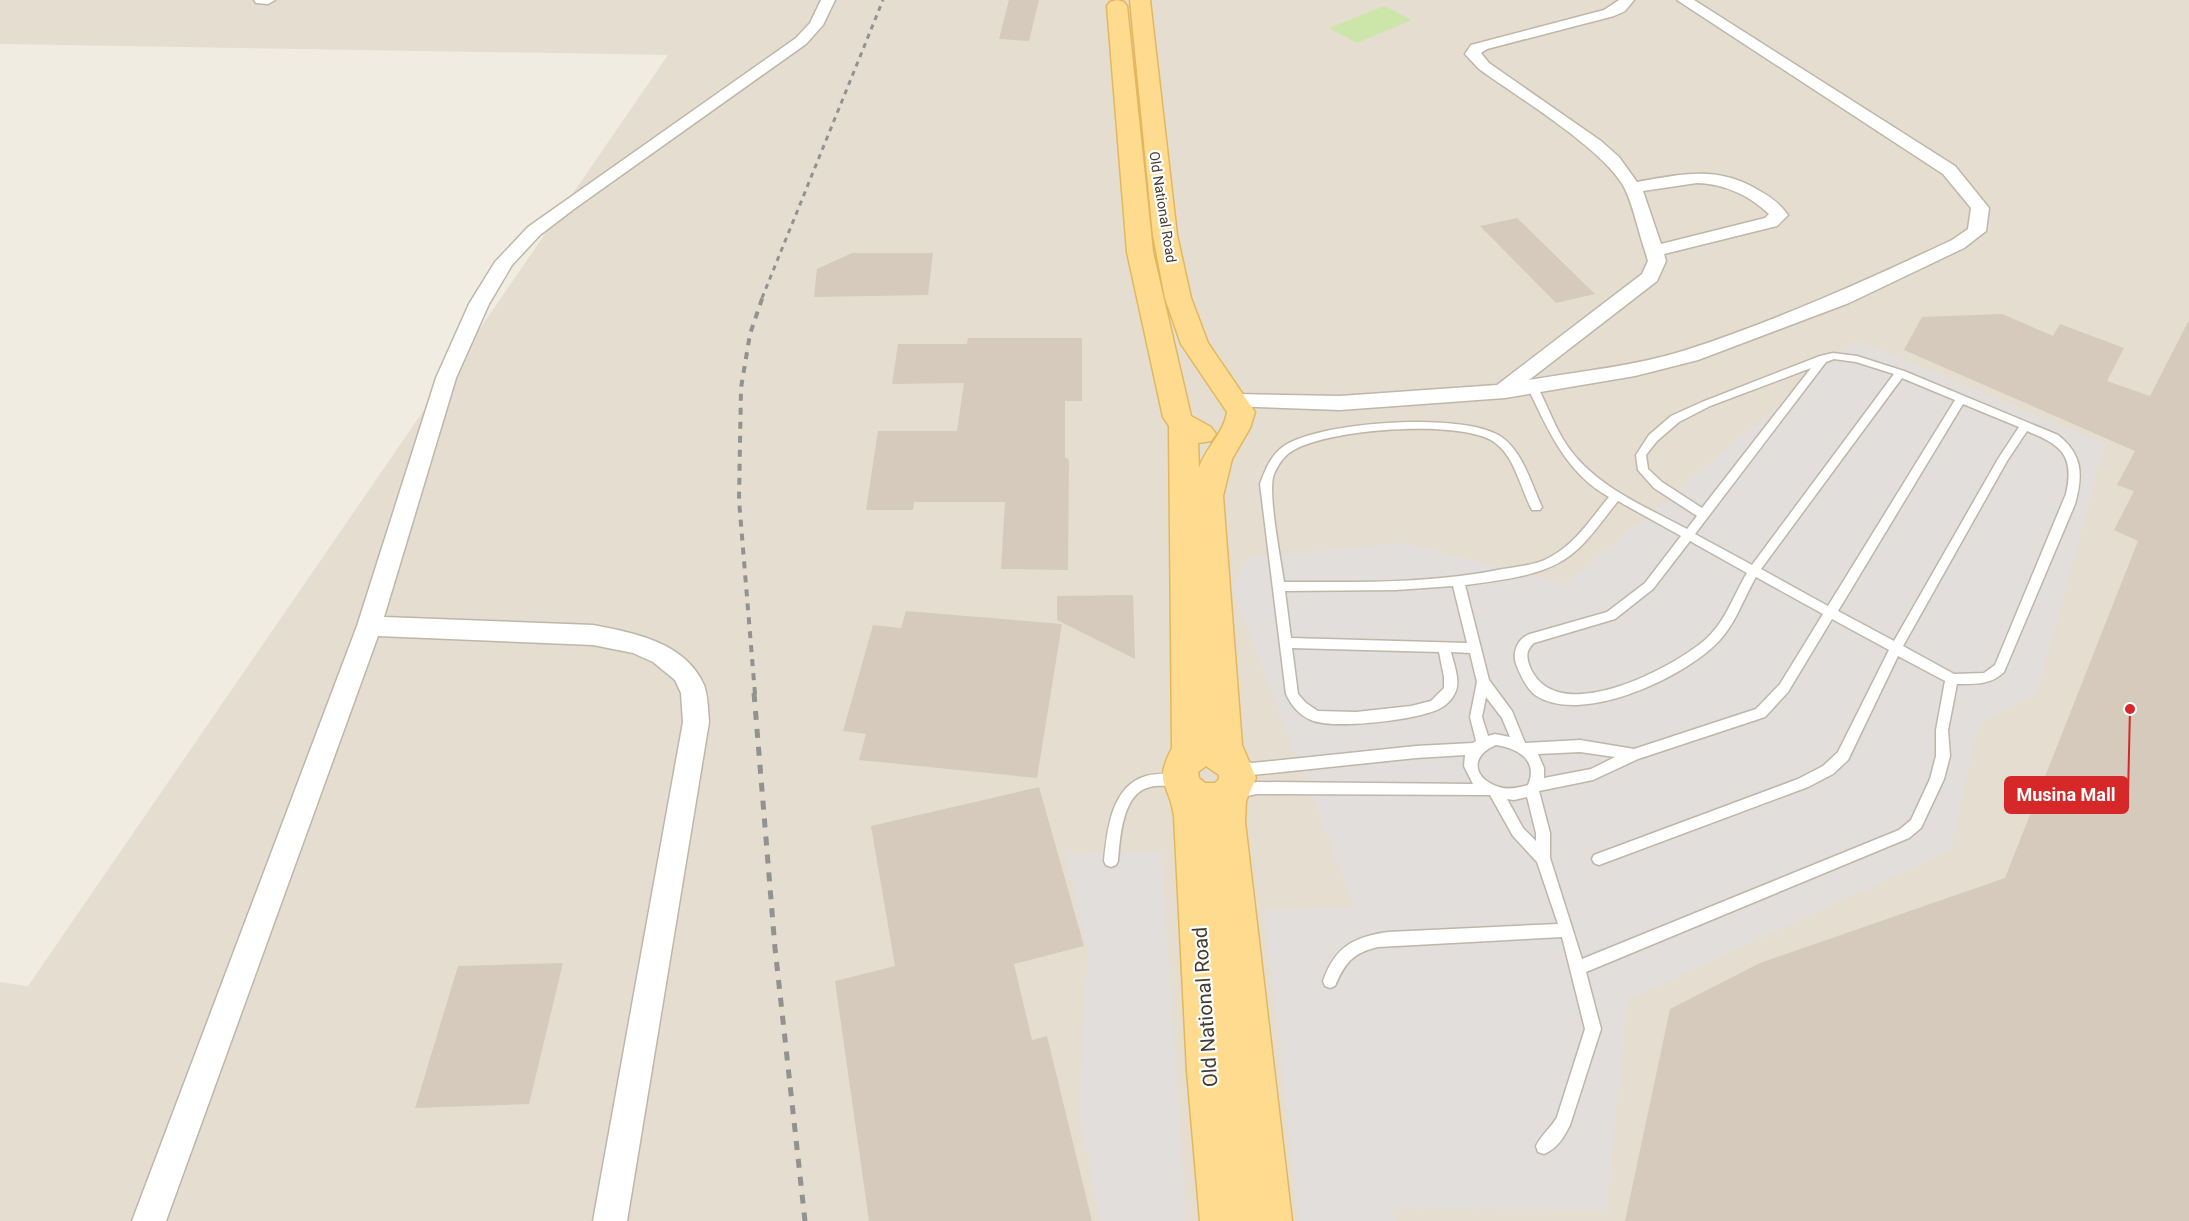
<svg xmlns="http://www.w3.org/2000/svg" width="2189" height="1221" font-family="Roboto,sans-serif">
<style>
.residential{fill:#e5ded0}
.green{fill:#cce6aa}
.parking{fill:#e1dedb}
.building{fill:#d5cabb}
.lines{fill:none;stroke-linecap:round;stroke-linejoin:round}
.service-casing{stroke:#bfb6a8;stroke-width:3}
.minor-casing{stroke:#bfb6a8;stroke-width:3}
.primary-casing{stroke:#e2b75f;stroke-width:3}
.service{fill:#fff;fill-rule:evenodd}
.minor{fill:#fff;fill-rule:evenodd}
.primary{fill:#fedb8e;fill-rule:evenodd}
.rail-far2{stroke:#929292;stroke-width:3;stroke-dasharray:5 5;stroke-linecap:butt}
.rail-far1{stroke:#929292;stroke-width:4;stroke-dasharray:7 7;stroke-linecap:butt}
.rail{stroke:#929292;stroke-width:5;stroke-dasharray:9 9;stroke-linecap:butt}
.labels{text-anchor:middle;dominant-baseline:central;stroke-width:4.5;stroke-linejoin:round;paint-order:stroke}
.far-street-label{font-size:14px;fill:#423c33;stroke:#fff}
.near-street-label{font-size:20px;fill:#423c33;stroke:#fff}
.leader{fill:none;stroke:#d62828;stroke-width:2}
.callout-dot{fill:#d62828;stroke:#fff;stroke-width:2}
.callout{fill:#d62828;stroke:#d62828;stroke-width:2}
.callout-label{font-size:18px;text-anchor:middle;font-weight:bold;fill:#fff}
</style>
<rect width="100%" height="100%" fill="#f1ece2"/>
<path class="residential" d="M0,0H2189V1221H0V982L28,986L668,55L0,44Z"/>
<path class="green" d="M1384,6L1412,20L1357,43L1329,28Z"/>
<g class="parking">
<path d="M1857,340L2105,444L2037,693L1979,724L1950,850L1627,1000L1606,1210L1393,1208L1395,1221H1300L1264,910L1355,908L1232,587L1250,557L1404,543L1565,584Z"/>
<path d="M1161,851L1186,1221H1101L1079,1116L1088,949L1066,855Z"/>
</g>
<g class="building">
<path d="M1009,0H1039L1029,41L999,39Z"/>
<path d="M1517,218L1595,294L1556,303L1480,226Z"/>
<path d="M852,253H933L928,295L814,297L817,269Z"/>
<path d="M2002,314L2053,336L2060,324L2124,348L2107,381L2150,396L2189,320V1221H1625L1670,1009L1760,963L2005,878L2138,541L2114,530L2134,491L2117,485L2135,451L1904,350L1922,317Z"/>
<path d="M968,338H1082V401H1065V457L1069,460L1068,570L1001,569L1005,502H914L913,510H866L878,431H957L964,383L892,384L898,344H967Z"/>
<path d="M1133,595L1135,659L1057,620V596Z"/>
<path d="M906,611L1062,624L1037,778L859,760L866,734L843,731L873,625L901,628Z"/>
<path d="M1039,787L1084,946L1014,964L1032,1040L1047,1036L1092,1221H869L835,981L895,966L871,826Z"/>
<path d="M563,963L529,1104L415,1108L458,966Z"/>
</g>
<g class="lines">
<defs>
<g id="service">
<path d="M1833,353L1857,356L1904,371L2058,435C2083,455 2083,475 2075,504L2004,672C1991,685 1975,684 1957,684L1948,730L1950,756L1944,779L1921,828L1909,838L1586,972L1601,1029L1570,1125C1564,1137 1557,1149 1544,1154L1538,1152L1536,1146C1541,1135 1551,1128 1557,1117L1585,1029L1562,937L1378,947C1352,953 1345,963 1335,986L1330,988L1325,986L1323,981C1335,947 1353,937 1388,932L1558,924L1537,862L1513,836L1490,795L1257,794L1237,798L1232,796L1230,792L1232,788L1257,782L1473,784L1464,766L1465,755L1416,758L1252,775L1233,769L1231,765L1233,761L1238,759L1252,763L1416,746L1473,743L1476,741L1470,717L1477,682L1470,653L1451,652C1454,665 1461,681 1455,693C1452,700 1445,706 1439,709C1416,720 1334,730 1311,720C1299,715 1291,705 1286,694L1260,484C1265,470 1271,455 1284,446C1321,421 1462,412 1500,436C1523,451 1531,484 1542,507L1540,510H1532C1520,488 1515,454 1491,440C1454,420 1330,429 1294,450C1284,455 1278,465 1274,474C1267,491 1281,560 1284,582C1357,582 1431,584 1503,569C1520,566 1538,565 1552,556C1576,543 1592,517 1609,497C1566,473 1548,430 1528,388L1529,386H1537C1547,404 1554,426 1566,444C1594,486 1644,506 1687,529L1697,516L1654,488L1638,470L1636,455L1649,435L1671,416L1702,402L1820,356ZM1834,359L1856,362L1894,374L1752,565L1695,534L1826,362ZM1811,368L1702,508L1662,482L1648,469L1646,455L1657,441L1679,422L1710,406ZM1902,378L1955,400L1828,606L1761,569ZM1963,404L2019,427L1998,459L1894,641L1838,611ZM2027,431C2061,445 2075,455 2066,494L1995,665L1984,673L1954,674L1903,646L2007,461ZM1618,501L1681,536L1645,583L1607,612L1530,634C1518,638 1512,652 1516,664C1520,674 1526,688 1535,695C1581,726 1682,678 1716,644C1735,626 1743,599 1756,577L1823,614L1780,684L1756,709L1634,749L1580,740L1525,743L1512,711L1489,680L1465,585C1493,581 1535,577 1560,562C1584,549 1600,523 1618,501ZM1690,541L1747,573C1734,594 1726,621 1706,639C1673,668 1556,730 1530,667C1526,657 1526,650 1534,643L1615,619L1653,589ZM1453,586L1467,643L1291,638L1285,591L1396,590ZM1832,619L1889,650L1838,752L1823,766L1798,779L1594,855L1592,859L1594,863L1599,865L1808,787L1833,774L1848,760L1898,656L1945,681L1936,730V756L1930,779L1911,820L1899,830L1582,959L1550,858V833L1539,791L1593,780L1638,759L1765,717L1788,692ZM1292,648L1439,652L1444,677V688L1431,701L1411,706L1356,712L1318,711L1306,703L1298,694ZM1486,697L1502,718L1510,737L1495,734L1488,736L1482,717ZM1496,745C1517,748 1539,760 1528,785C1518,788 1509,790 1499,787C1473,779 1469,756 1496,745ZM1580,752L1615,757L1591,769L1544,778V768L1538,754ZM1527,797L1536,833V841L1523,828L1507,799L1514,800Z"/>
<path d="M1179,774L1184,776L1186,780L1184,784C1173,788 1161,784 1150,787C1122,793 1120,838 1118,861L1116,865L1111,867L1106,865L1104,861C1107,831 1111,786 1146,776C1156,773 1168,774 1179,774Z"/>
</g>
<g id="minor">
<path d="M254,0H275L268,4L256,3Z"/>
<path d="M821,0H835L823,25L806,44L574,209L540,235L512,265L489,304L456,378L384,617L593,625C634,633 685,642 704,685C708,696 708,710 709,722L627,1221H593L683,722L681,693L675,680L653,662L633,653L593,645L378,636L166,1221H132L357,626L436,378L469,304L495,262L528,227L796,38L810,23Z"/>
<path d="M1619,0H1634L1625,11L1614,16L1487,49L1481,53L1489,63L1601,141L1619,157L1637,182C1683,174 1717,165 1760,191C1771,197 1780,204 1788,215L1777,226L1664,254L1666,261L1657,281L1529,380C1581,371 1636,366 1686,350C1778,320 1865,281 1952,240L1968,229L1971,208L1943,174L1677,0H1694L1955,166L1989,208L1986,231L1964,248L1849,303L1698,360L1635,376L1505,398L1340,410L1228,406L1225,401L1228,396L1235,394L1340,396L1497,385L1642,274L1648,261L1645,251C1638,231 1634,208 1625,189C1606,150 1516,96 1479,69L1465,54L1471,45L1604,10ZM1697,183C1724,184 1749,195 1769,214L1765,218L1661,244L1643,191Z"/>
</g>
<path id="primary" d="M1117,0L1124,2L1127,6L1153,252L1191,416L1211,427L1216,434L1211,441L1198,443L1199,468C1205,449 1224,433 1227,412L1181,344L1165,298L1153,235L1130,0H1150L1177,235L1191,298L1208,343L1255,412L1250,428L1232,459L1223,496L1242,745L1256,778L1246,801L1245,822L1292,1221H1200L1187,1071L1174,816C1169,781 1153,785 1172,748L1169,426L1163,417L1127,252L1107,6L1110,2ZM1206,766L1219,775V779L1215,783H1205L1199,778L1198,772Z"/>
</defs>
<use href="#service" class="service-casing"/>
<use href="#minor" class="minor-casing"/>
<use href="#primary" class="primary-casing"/>
<use href="#service" class="service"/>
<use href="#minor" class="minor"/>
<use href="#primary" class="primary"/>
<path class="rail-far2" d="M762,298L883,0"/>
<path class="rail-far1" d="M755,694L739,500L741,388L750,334L763,296"/>
<path class="rail" d="M754,693L775,948L805,1221"/>
</g>
<g class="labels">
<g class="far-street-label">
<text transform="translate(1163 207) rotate(81)">Old National Road</text>
</g>
<g class="near-street-label">
<text transform="translate(1205 1007) rotate(-94)">Old National Road</text>
</g>
</g>
<path class="leader" d="M2130 709L2128 795"/>
<circle class="callout-dot" cx="2130" cy="709" r="6"/>
<rect class="callout" x="2005" y="777" width="123" height="36" rx="6"/>
<g class="callout-label">
<text x="2066" y="801">Musina Mall</text>
</g>
</svg>
